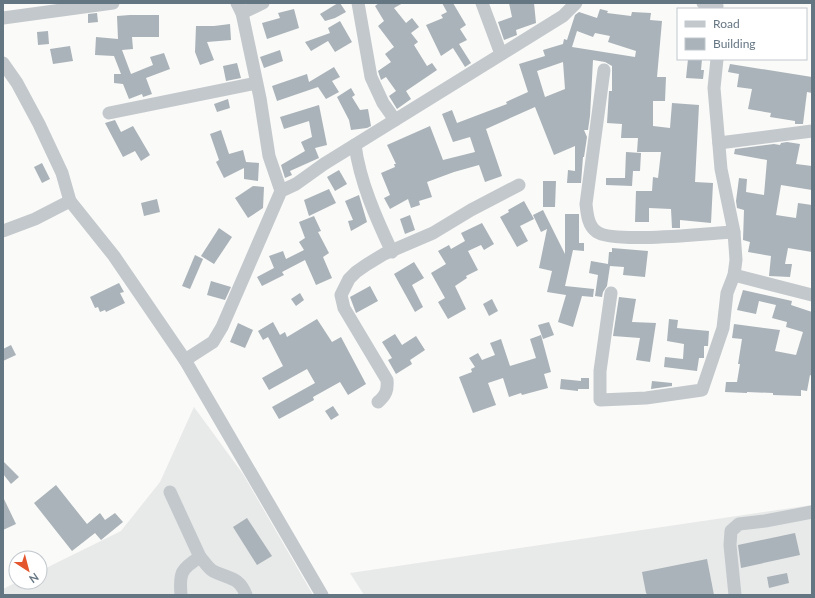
<svg xmlns="http://www.w3.org/2000/svg" width="815" height="598" font-family="Lato,sans-serif">
<style>
.built{fill:#e8e9e9}
.building{fill:#aab3b9;fill-rule:evenodd}
.lines{fill:none;stroke-linecap:round;stroke-linejoin:round}
.minor{stroke:#c3c8cc;stroke-width:13}
</style>
<rect width="100%" height="100%" fill="#fafaf8"/>
<g class="built">
<path d="M194,407L243,474L313,595H3V589L17,582H40V571L121,531L160,482Z"/>
<path d="M812,505V595H364L350,573Z"/>
</g>
<g class="building">
<path d="M338,3H340L346,12L335,18L325,21L320,14Z"/>
<path d="M379,3H403L394,8L406,23L412,18L419,27L411,33L418,42L414,45L427,66L432,63L437,70L406,91L411,99L397,109L389,96L396,91L386,77L381,80L378,71L391,62L385,54L394,47L378,26L384,21L375,6Z"/>
<path d="M442,3H453L466,25L460,29L467,40L459,44L471,63L465,67L453,48L441,56L426,25L443,18L441,15L447,12Z"/>
<path d="M509,3H534L536,23L516,30L517,35L504,40L498,22L512,17Z"/>
<path d="M294,9L299,28L267,39L262,23L280,18L278,13Z"/>
<path d="M600,9L608,11L607,13L631,16L632,12L651,13L650,20L662,21L657,77H666L665,101H653V126L670,128L672,103L699,105L695,182L713,183L711,223L680,220V228H672L671,209L649,208V222H635L636,191H652L653,177L658,178L661,152H637L638,138H621L622,124L607,123L609,91H612V66L605,62L593,60L590,116L588,130H584L587,137L584,157H583L581,183H567L568,170L575,171V146L554,155L535,107L486,129L502,176L485,182L479,165L454,172L427,182L432,197L419,201L420,205L411,208L408,199L390,209L384,198L390,195L381,173L395,167L394,164H396L387,145L430,126L443,160L475,152L470,137L453,142L442,114L452,110L457,123L507,104L506,102L528,92L519,64L545,56L543,50L563,44L564,39L567,40L575,15L579,12L597,18ZM577,31L593,37L595,33L610,36L608,42L636,51L635,57L572,47ZM563,62L565,89L545,97L537,71Z"/>
<path d="M97,13L98,22L88,23V14Z"/>
<path d="M130,15H159V37H132L133,49L122,50L131,74L153,65L150,57L164,53L170,69L146,78L152,94L143,97L142,94L129,99L123,84L114,83V74H121L114,56L95,55L96,37L118,39L117,16Z"/>
<path d="M340,21L352,42L335,52L328,41L311,51L305,42L330,33L328,28Z"/>
<path d="M230,24L231,40L207,42L214,60L200,65L195,52L196,26H214Z"/>
<path d="M48,31L49,44L38,45L37,32Z"/>
<path d="M70,46L73,61L53,64L50,49Z"/>
<path d="M280,50L283,61L264,68L260,57Z"/>
<path d="M688,59H702L701,70H704L703,79L686,78Z"/>
<path d="M237,63L241,78L226,81L223,66Z"/>
<path d="M730,64L812,77V93L807,92L803,124H795V121L770,117L771,113L748,109L752,89L737,87L739,74L728,72Z"/>
<path d="M334,67L340,77L332,81L339,92L326,99L318,87L277,101L272,86L307,74L309,82Z"/>
<path d="M351,88L355,95L352,97L360,110L368,109L371,126L367,128L351,130L349,120L337,97Z"/>
<path d="M228,99L230,108L217,112L214,104Z"/>
<path d="M319,105L327,145L315,148L319,158L290,171L292,175L285,178L281,165L305,151L301,142L312,137L309,121L284,129L280,117Z"/>
<path d="M115,120L121,132L133,126L150,155L141,161L135,151L123,157L105,123Z"/>
<path d="M221,130L229,154L243,150L246,162L259,163L258,181L244,179V168L224,178L216,162L219,160L210,134Z"/>
<path d="M787,142L800,144L796,164L812,166V190L781,185L776,215L796,218L798,203L812,205V252L788,248L785,264H792L790,277L769,276L771,256L748,252L750,242L743,240L744,210L737,208L736,201L739,178L747,179L746,192L764,195L767,160L734,154L735,149L774,144L780,145L781,143Z"/>
<path d="M626,152L641,153L640,171H633L632,186L606,185V178H625Z"/>
<path d="M42,163L50,179L42,183L34,167Z"/>
<path d="M339,170L347,184L335,191L327,177Z"/>
<path d="M543,181H556L555,207H543Z"/>
<path d="M253,186L264,187L263,208L248,218L235,198Z"/>
<path d="M329,189L336,203L309,216L304,200Z"/>
<path d="M359,195L367,222L351,231L348,221L353,220L345,201Z"/>
<path d="M157,199L160,212L144,216L141,203Z"/>
<path d="M524,201L534,219L520,226L528,241L517,247L500,217L509,212L508,210Z"/>
<path d="M543,210L565,254V214H579V243H584V251L573,250L565,286L594,289L593,297L582,296L573,327L558,322L566,295L547,292L552,271L539,268L547,229L541,232L533,215Z"/>
<path d="M410,215L415,230L405,234L400,219Z"/>
<path d="M314,216L321,231L318,232L329,253L323,257L332,278L316,285L305,260L282,272L284,275L262,286L257,277L274,268L269,256L283,251L286,259L304,250L299,242L305,238L299,222Z"/>
<path d="M482,223L494,244L484,250L481,245L468,251L478,270L466,276L467,278L455,286L466,309L448,319L438,302L445,298L431,273L446,264L438,251L449,245L451,249L465,241L461,233Z"/>
<path d="M219,228L232,237L214,264L201,256Z"/>
<path d="M612,248L648,251L645,277L623,275L624,267L610,266L607,286L603,292L602,297L595,296L598,275L589,273L591,261L608,264L609,252H612Z"/>
<path d="M195,255L203,259L190,289L182,286Z"/>
<path d="M414,262L424,278L412,285L423,307L415,312L394,274Z"/>
<path d="M211,281L231,287L225,300L207,295Z"/>
<path d="M119,283L124,292L120,293L125,303L106,312L105,310L100,312L98,307L95,308L90,297Z"/>
<path d="M370,286L378,301L356,313L350,297Z"/>
<path d="M743,290L792,301L791,305L812,312V376L810,375L807,391L801,390V396L773,395V393L747,392V393L725,392L726,382H737L740,364H738L742,339L732,338L734,324L780,330L775,351L796,355L803,332L786,327L787,322L772,318L776,305L759,301L756,314L737,310Z"/>
<path d="M300,293L304,300L296,306L291,299Z"/>
<path d="M619,297L636,299L632,322L656,323L650,362L636,360L640,338L613,336Z"/>
<path d="M492,299L498,311L489,316L483,304Z"/>
<path d="M317,319L332,342L341,337L366,384L348,395L340,382L313,397L314,400L279,419L272,407L315,383L307,369L269,390L262,378L283,366L268,337L263,340L258,331L273,322L280,335L285,332L287,337Z"/>
<path d="M669,319L678,320L677,328L709,331L708,346H704V358H699L697,371L664,367L665,357L683,359L684,344L667,341Z"/>
<path d="M549,322L554,335L543,339L538,325Z"/>
<path d="M238,323L253,330L245,348L230,342Z"/>
<path d="M395,334L402,345L416,336L425,350L410,360L412,364L396,374L388,360L392,358L382,342Z"/>
<path d="M541,335L551,372L544,374L548,388L522,395L521,393L509,397L503,378L488,383L496,405L473,413L459,377L472,372L471,369L475,367L469,358L478,353L482,360L495,355L490,343L501,339L510,366L536,358L530,339Z"/>
<path d="M11,345L16,355L3,361V349Z"/>
<path d="M581,378H589V389H578V391L560,389L561,379L581,381Z"/>
<path d="M652,381L672,383V386L651,389Z"/>
<path d="M333,406L339,415L331,420L325,411Z"/>
<path d="M3,461L19,477L11,484L3,474Z"/>
<path d="M56,485L87,524L100,513L105,520L115,513L123,522L101,540L95,533L72,551L34,503Z"/>
<path d="M3,497L16,524L3,530Z"/>
<path d="M247,518L272,556L257,565L233,527Z"/>
<path d="M795,533L800,555L741,568L738,545Z"/>
<path d="M707,559L714,595H648L646,593L642,572Z"/>
<path d="M787,573L789,583L769,588L767,577Z"/>
</g>
<g class="lines">
<g class="minor">
<path d="M237,3L242,13L260,98L269,156L281,191"/>
<path d="M358,3L371,77L383,103L395,120"/>
<path d="M482,3L501,54"/>
<path d="M703,3L717,6"/>
<path d="M242,13L263,3"/>
<path d="M3,18L113,3"/>
<path d="M3,63L17,83L39,124L62,173L70,201L114,256L185,360L322,595"/>
<path d="M604,70L586,204C587,214 588,226 597,232C614,244 709,233 734,232"/>
<path d="M109,113L256,83"/>
<path d="M719,143L812,131"/>
<path d="M355,145C360,182 376,218 392,252"/>
<path d="M3,231L35,219L70,201"/>
<path d="M734,275L812,295"/>
<path d="M611,293L600,371V400L646,398L702,390L723,328L727,293L734,275L736,260L734,232L721,169L714,88L717,59"/>
<path d="M185,360L213,342L222,327L281,191L296,184L324,164L563,16L576,3"/>
<path d="M378,402C386,395 388,390 387,380L344,308L341,295L349,279L356,272L366,265L384,254L433,233L471,210L519,185"/>
<path d="M170,492L200,557"/>
<path d="M181,595C179,573 181,569 200,557C204,561 208,568 213,571C228,579 239,576 246,595"/>
<path d="M735,595L730,545L731,531L739,524L765,521L812,512"/>
</g>
</g>
<rect width="815" height="598" fill="none" stroke="#657683" stroke-width="8"/>
<rect x="677" y="8" width="130" height="52" fill="#ffffff" stroke="#c1c8cd"/>
<rect x="685" y="21" width="20" height="6" fill="#c3c8cc" stroke="#c1c8cd"/>
<text x="713" y="28" font-size="12" fill="#657683">Road</text>
<rect x="685" y="38" width="20" height="12" fill="#aab3b9" stroke="#c1c8cd"/>
<text x="713" y="48" font-size="12" fill="#657683">Building</text>
<g transform="translate(28 570) rotate(144)"><circle r="19" fill="#ffffff" stroke="#c1c8cd"/>
<path d="M0-3L7 15L0 10L-7 15Z" fill="#e4572e"/>
<text y="-6" font-size="11" font-weight="bold" text-anchor="middle" fill="#657683">N</text>
</g>
</svg>
